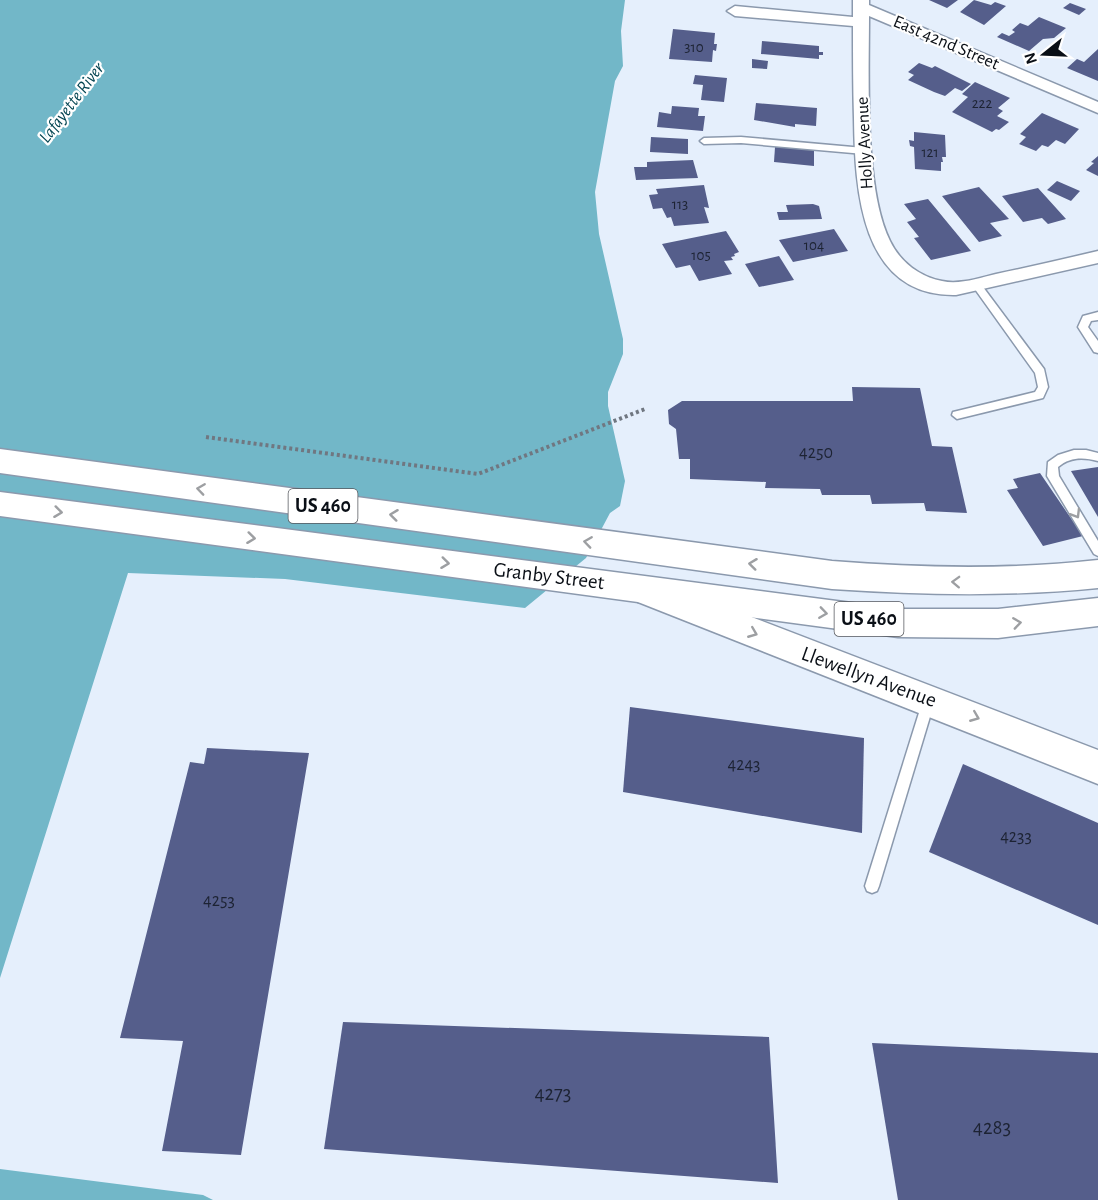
<svg xmlns="http://www.w3.org/2000/svg" width="1098" height="1200" font-family="'Alegreya Sans',sans-serif">
<style>
.water{fill:#72b7c8}
.building{fill:#555e8b}
.lines{fill:none;stroke-linecap:round;stroke-linejoin:round}
.lane-casing{stroke:#8b99ad;stroke-width:3}
.street-casing{stroke:#8b99ad;stroke-width:3}
.secondary-casing{stroke:#8b99ad;stroke-width:3}
.primary-casing{stroke:#8b99ad;stroke-width:3}
.path{stroke:#707781;stroke-width:4;stroke-dasharray:3 3;stroke-linecap:butt}
.lane{fill:#fff;fill-rule:evenodd}
.street{fill:#fff;fill-rule:evenodd}
.secondary{fill:#fff;fill-rule:evenodd}
.primary{fill:#fff;fill-rule:evenodd}
.oneway{stroke:#9d9fa2}
.labels{text-anchor:middle;dominant-baseline:central;stroke-width:4.5;stroke-linejoin:round;paint-order:stroke}
.far-number-label{font-size:15px;fill:#1d2333}
.far-street-label{font-size:18px;fill:#0a0f16;stroke:#fff}
.far-water-label{font-size:18px;font-style:italic;fill:#044552;stroke:#fff}
.number-label{font-size:18px;fill:#1d2333}
.shield{fill:#fff;stroke:#54575c;stroke-width:1.5}
.shield-label{font-size:20px;font-weight:bold;fill:#0a0f16}
.street-label{font-size:21px;fill:#0a0f16;stroke:#fff}
.near-number-label{font-size:21px;fill:#1d2333}
</style>
<rect width="100%" height="100%" fill="#e5effc"/>
<g class="water">
<path d="M0,0H625L621,31L623,66L615,81L595,192L599,234L623,339V354L608,392V406L625,481L620,506L610,513L586,558L525,608L285,579L128,573L0,978Z"/>
<path d="M0,1169L203,1195L213,1200H0Z"/>
</g>
<g class="building">
<path d="M929,0H958L947,8Z"/>
<path d="M974,0L991,5L995,2L1006,6L984,25L960,12Z"/>
<path d="M1070,3L1086,9L1079,15L1063,8Z"/>
<path d="M1039,17L1066,28L1054,38L1043,39L1029,51L997,37L1002,33L1009,36L1015,32L1012,30L1020,23L1028,26Z"/>
<path d="M673,29L715,33L714,44H717L716,51L713,50L712,62L669,59Z"/>
<path d="M762,41L819,46V52H823V55H819V59L761,54Z"/>
<path d="M1098,49V81L1067,68L1077,59L1084,62Z"/>
<path d="M752,59L768,61L767,69L752,68Z"/>
<path d="M919,63L932,68L935,66L971,84L962,91L955,88L945,96L934,92L908,80L914,75L908,72Z"/>
<path d="M695,75L727,78L724,102L701,100L703,85L693,84Z"/>
<path d="M975,82L1010,98L998,108L1003,111L997,116L1009,122L999,130L996,129L992,132L952,112L968,97L962,94Z"/>
<path d="M756,103L817,108L816,126L795,124V127L754,120Z"/>
<path d="M672,106L699,108L698,116H705L703,131L657,127L659,112L671,114Z"/>
<path d="M1042,113L1079,129L1065,144L1056,140L1048,147L1042,145L1036,151L1019,144L1026,137L1020,134Z"/>
<path d="M914,132L945,135L946,157H942L943,162H941V171L915,169L914,147L910,146L909,140L914,141Z"/>
<path d="M651,137L688,139V154L650,152Z"/>
<path d="M775,147L814,150V166L774,162Z"/>
<path d="M1098,156V176L1086,170L1094,163L1091,162Z"/>
<path d="M693,160L698,178L636,180L634,167H647V162Z"/>
<path d="M1057,181L1080,191L1071,201L1047,190Z"/>
<path d="M704,185L709,208L704,207L709,223L674,226L671,217L667,218L662,208L653,209L649,195L658,194L656,189Z"/>
<path d="M979,187L1009,219L990,223L1002,236L979,242L942,196Z"/>
<path d="M1038,188L1066,219L1048,224L1042,218L1023,222L1002,196Z"/>
<path d="M928,199L971,251L931,260L914,238L919,237L907,222L916,219L904,204Z"/>
<path d="M813,204L819,206L822,219L779,220L777,212H788L786,205Z"/>
<path d="M834,229L848,251L793,262L779,240Z"/>
<path d="M726,231L739,252L734,254L735,256L731,257L733,260L724,261L732,274L699,281L690,265L676,268L662,244Z"/>
<path d="M779,256L794,280L759,287L745,264Z"/>
<path d="M852,387L920,388L932,446L952,447L967,513L926,511L924,503L872,504L870,495H822L820,489L765,488L766,482L690,479V459H679L676,429L669,424L668,410L682,401H853Z"/>
<path d="M1098,467V517L1071,471Z"/>
<path d="M1040,473L1083,536L1043,546L1007,490L1018,488L1013,479Z"/>
<path d="M630,707L864,738L862,833L623,792Z"/>
<path d="M207,748L309,753L241,1155L162,1151L183,1041L120,1038L190,762L204,764Z"/>
<path d="M963,764L1098,823V925L929,852Z"/>
<path d="M343,1022L769,1037L778,1183L324,1149Z"/>
<path d="M872,1043L1098,1053V1200H898Z"/>
</g>
<g class="lines">
<defs>
<g id="lane">
<path d="M741,137L864,148L868,151L864,154L741,143L704,144L700,141L704,138Z"/>
<path d="M977,282L980,283L1044,369L1048,387L1043,398L957,419L952,415L953,412L1035,392L1038,387L1035,373L972,285Z"/>
<path d="M1098,312V320L1091,321L1088,327L1098,341V353L1094,352L1078,327L1083,316Z"/>
<path d="M1074,450H1086L1098,453V461C1083,457 1070,457 1058,467L1059,476L1098,541V556L1094,554L1047,476L1048,462L1058,455Z"/>
<path d="M929,694L933,696L935,700L879,886L877,891L872,893L867,891L865,886L923,700L925,696Z"/>
</g>
<path id="street" d="M853,0H869V5L1098,102V113L869,16C869,76 864,189 890,241C900,262 920,277 942,281C959,285 979,278 996,274C1030,267 1064,259 1098,251V263L956,295C860,297 855,189 854,118C853,88 853,57 853,26L735,16L727,11L735,6L853,17Z"/>
<path id="secondary" d="M650,578L1098,750V784L638,602L634,592L638,582Z"/>
<g id="primary">
<path d="M0,449L832,561C921,568 1009,570 1098,560V588C1009,597 921,595 832,589L0,473Z"/>
<path d="M0,492L898,609H998L1098,598V626L998,638L898,637L0,516Z"/>
</g>
</defs>
<use href="#lane" class="lane-casing"/>
<use href="#street" class="street-casing"/>
<use href="#secondary" class="secondary-casing"/>
<use href="#primary" class="primary-casing"/>
<path class="path" d="M206,437L478,474L645,409"/>
<use href="#lane" class="lane"/>
<use href="#street" class="street"/>
<use href="#secondary" class="secondary"/>
<use href="#primary" class="primary"/>
</g>
<defs><path id="oneway-chevron" d="M-2-3.5L2.5 0L-2 3.5" fill="none" stroke-width="1.6" stroke-linecap="round" stroke-linejoin="round" transform="scale(1.5)"/></defs>
<g class="oneway">
<use href="#oneway-chevron" transform="translate(201 489) rotate(-172)"/>
<use href="#oneway-chevron" transform="translate(58 512) rotate(7)"/>
<use href="#oneway-chevron" transform="translate(1076 514) rotate(59)"/>
<use href="#oneway-chevron" transform="translate(394 515) rotate(-173)"/>
<use href="#oneway-chevron" transform="translate(251 538) rotate(7)"/>
<use href="#oneway-chevron" transform="translate(588 542) rotate(-172)"/>
<use href="#oneway-chevron" transform="translate(445 563) rotate(7)"/>
<use href="#oneway-chevron" transform="translate(753 564) rotate(-173)"/>
<use href="#oneway-chevron" transform="translate(956 582) rotate(-178)"/>
<use href="#oneway-chevron" transform="translate(823 613) rotate(8)"/>
<use href="#oneway-chevron" transform="translate(1017 623) rotate(-8)"/>
<use href="#oneway-chevron" transform="translate(753 633) rotate(22)"/>
<use href="#oneway-chevron" transform="translate(975 717) rotate(22)"/>
</g>
<g class="labels">
<g class="far-number-label">
<text x="694" y="47">310</text>
<text x="982" y="103">222</text>
<text x="930" y="152">121</text>
<text x="680" y="204">113</text>
<text x="814" y="245">104</text>
<text x="701" y="255">105</text>
</g>
<g class="far-street-label">
<text transform="translate(946 43) rotate(23)">East 42nd Street</text>
<text transform="translate(865 143) rotate(-93)">Holly Avenue</text>
</g>
<g class="far-water-label">
<text transform="translate(72 103) rotate(-53)">Lafayette River</text>
</g>
<g class="number-label">
<text x="816" y="453">4250</text>
<text x="744" y="765">4243</text>
<text x="1016" y="837">4233</text>
<text x="219" y="901">4253</text>
</g>
<g class="shield">
<rect x="288.5" y="489" width="69" height="34" rx="4.5"/>
<rect x="834.5" y="602" width="69" height="34" rx="4.5"/>
</g>
<g class="shield-label">
<text x="323" y="506">US 460</text>
<text x="869" y="619">US 460</text>
</g>
<g class="street-label">
<text transform="translate(549 576) rotate(7)">Granby Street</text>
<text transform="translate(869 677) rotate(20)">Llewellyn Avenue</text>
</g>
<g class="near-number-label">
<text x="553" y="1093">4273</text>
<text x="992" y="1127">4283</text>
</g>
</g>
<g transform="translate(1044 54) rotate(252)" stroke="#ffffff" stroke-width="4.5" paint-order="stroke">
<path d="M0-4.5L10 22L0 15L-10 22Z" fill="#0a0f16"/>
<text y="-9" font-size="16" font-weight="bold" text-anchor="middle" fill="#0a0f16">N</text>
</g>
</svg>
